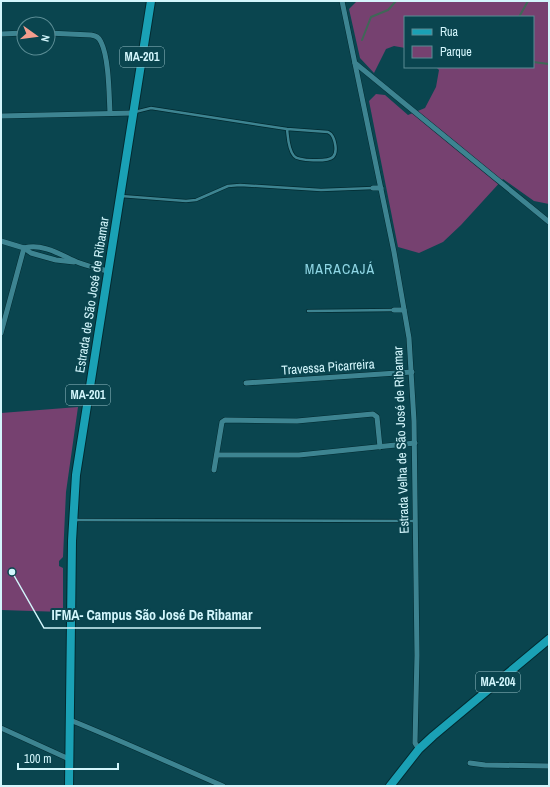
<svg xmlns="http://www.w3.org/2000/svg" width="550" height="787" font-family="'Archivo Narrow',sans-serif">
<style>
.green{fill:#764170}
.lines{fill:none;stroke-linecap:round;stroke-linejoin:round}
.stream{stroke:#3f6757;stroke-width:2}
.service-casing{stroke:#022a30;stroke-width:4}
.minor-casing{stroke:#022a30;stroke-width:6}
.primary-casing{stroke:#022a30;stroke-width:10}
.service{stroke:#3d8491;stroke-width:2.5}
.minor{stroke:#3d8491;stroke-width:5}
.primary{stroke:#1aa1b5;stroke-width:8}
.labels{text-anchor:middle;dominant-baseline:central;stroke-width:4;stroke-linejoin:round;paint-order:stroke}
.shield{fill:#0a454f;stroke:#97c1c8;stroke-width:1}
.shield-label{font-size:12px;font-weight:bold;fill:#d3f6fc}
.street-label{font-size:13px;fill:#d3f6fc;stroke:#0a454f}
.neighbourhood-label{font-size:14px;letter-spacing:1px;fill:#8fd6e4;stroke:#0a454f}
.leader{fill:none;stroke:#d3f6fc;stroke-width:1.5}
.callout-dot{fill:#d3f6fc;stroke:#0a454f;stroke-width:1.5}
.callout-label{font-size:14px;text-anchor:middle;font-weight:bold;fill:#d3f6fc;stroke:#0a454f;stroke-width:4;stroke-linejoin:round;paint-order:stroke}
</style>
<rect width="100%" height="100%" fill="#0a454f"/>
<g class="green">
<path d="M357,1H549V204L534,201L503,179L461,225L443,242L419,253L398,247L369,101L376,94L385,95L408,115L425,108L436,87L439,70L436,67H533V17H405V48L394,46L386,49L374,73L360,58L349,9Z"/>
<path d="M78,407L66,492L63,557L59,561V566L63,568V612L1,610V413Z"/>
</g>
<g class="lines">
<g class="stream">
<path d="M519,17L528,1"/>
<path d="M362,40L371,17L388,10L396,1"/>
<path d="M533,62L549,64"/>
</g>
<defs>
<g id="service">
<path d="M135,112L151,108L287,129L328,132L331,134C335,139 338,152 333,157C328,162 298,161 294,156C288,149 288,137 287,129"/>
<path d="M121,196L186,201L196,200L228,186L240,185L321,190L373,188"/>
<path d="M308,311L394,310"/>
<path d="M74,520L415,521"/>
</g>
<g id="minor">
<path d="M342,1L394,252L409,338L414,421L417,655L415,743L419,749"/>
<path d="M48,33L91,35C96,36 99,37 101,42C109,58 109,94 110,113"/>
<path d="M1,34L24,33"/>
<path d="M355,63L549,222"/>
<path d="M1,116L134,113"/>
<path d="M373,188H381"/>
<path d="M1,241L24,248L31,253L38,255L56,260L74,262"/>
<path d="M24,248C43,243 61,255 77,262C87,266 97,268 107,271"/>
<path d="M394,310H404"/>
<path d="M1,333L24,248"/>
<path d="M246,383L412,372"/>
<path d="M217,455H299L415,443"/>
<path d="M214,470L222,422L225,420L297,421L373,414L377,417L380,447"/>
<path d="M70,720C122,741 172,764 223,786"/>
<path d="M1,728L69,759"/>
<path d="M470,763L485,765L549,766"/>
</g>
<g id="primary">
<path d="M69,786L72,541L76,475L151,1"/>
<path d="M390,786L419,749L433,736L549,639"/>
</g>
</defs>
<use href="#service" class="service-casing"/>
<use href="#minor" class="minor-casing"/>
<use href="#primary" class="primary-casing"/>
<use href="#service" class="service"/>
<use href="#minor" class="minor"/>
<use href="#primary" class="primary"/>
</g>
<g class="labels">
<g class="shield">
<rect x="120" y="47" width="44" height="20" rx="3"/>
<rect x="66" y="385" width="44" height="20" rx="3"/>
<rect x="476" y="672" width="44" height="20" rx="3"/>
</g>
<g class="shield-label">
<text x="142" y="57">MA-201</text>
<text x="88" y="395">MA-201</text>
<text x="498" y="682">MA-204</text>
</g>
<g class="street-label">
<text transform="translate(92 295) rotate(-81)">Estrada de São José de Ribamar</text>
<text transform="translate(328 367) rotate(-4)">Travessa Picarreira</text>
<text transform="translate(401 440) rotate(-92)">Estrada Velha de São José de Ribamar</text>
</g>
<g class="neighbourhood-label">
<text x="340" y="269">MARACAJÁ</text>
</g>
</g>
<path class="leader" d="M12 572L44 628H261"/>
<circle class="callout-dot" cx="12" cy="572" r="4"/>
<g class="callout-label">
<text x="152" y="620">IFMA- Campus São José De Ribamar</text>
</g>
<rect width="550" height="787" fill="none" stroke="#d3f6fc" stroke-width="4"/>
<rect x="404" y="16" width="130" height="52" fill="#0a454f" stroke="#5a8c94"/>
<rect x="412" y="29" width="20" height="6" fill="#1aa1b5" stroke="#5a8c94"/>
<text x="440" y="36" font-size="12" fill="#d3f6fc">Rua</text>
<rect x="412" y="46" width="20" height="12" fill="#764170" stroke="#5a8c94"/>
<text x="440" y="56" font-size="12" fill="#d3f6fc">Parque</text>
<g transform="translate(36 36) rotate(104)"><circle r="19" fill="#0a454f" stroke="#5a8c94"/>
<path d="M0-3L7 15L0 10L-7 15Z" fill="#f49d8d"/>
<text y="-6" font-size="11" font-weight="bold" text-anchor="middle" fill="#d3f6fc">N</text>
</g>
<path d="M18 763v6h100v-6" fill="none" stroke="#d3f6fc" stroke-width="2"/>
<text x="24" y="763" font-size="12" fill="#d3f6fc" stroke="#0a454f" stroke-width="3" paint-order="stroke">100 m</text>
</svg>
